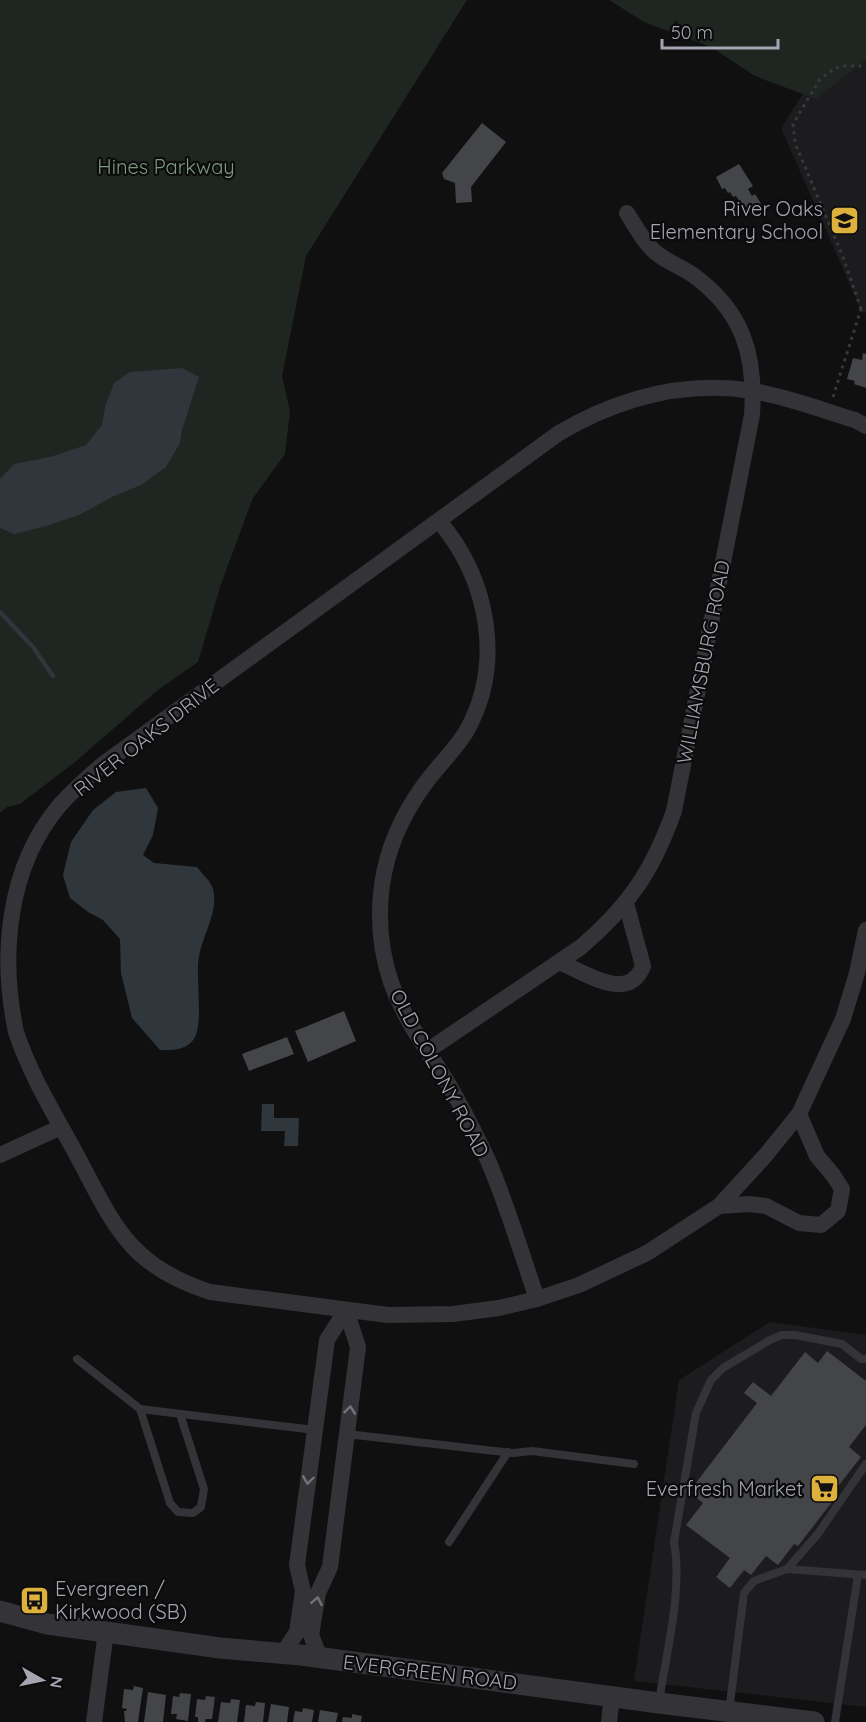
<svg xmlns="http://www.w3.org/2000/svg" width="866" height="1722" font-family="Quicksand,sans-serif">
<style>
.built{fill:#1c1c1e}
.green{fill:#1f2520}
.water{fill:#2f363c}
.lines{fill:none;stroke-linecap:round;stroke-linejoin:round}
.stream{stroke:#2f363c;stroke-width:4.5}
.building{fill:#444549}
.path{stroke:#38393d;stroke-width:3;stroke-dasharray:3 4.5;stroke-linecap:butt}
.service{stroke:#343438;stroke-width:8}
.minor{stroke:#343438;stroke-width:16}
.tertiary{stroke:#343438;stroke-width:21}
.oneway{stroke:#71737b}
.labels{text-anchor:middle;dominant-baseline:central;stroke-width:4.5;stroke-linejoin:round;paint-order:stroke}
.park-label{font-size:20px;fill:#7b9a7f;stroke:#0b0b0c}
.poi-label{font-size:20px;fill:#a3a6b1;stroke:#0b0b0c;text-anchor:end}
.street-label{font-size:20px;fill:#a3a6b1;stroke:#0b0b0c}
</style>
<rect width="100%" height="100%" fill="#101011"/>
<g class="built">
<path d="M848,22L866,23V313L862,312L781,128Z"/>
<path d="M770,1322L866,1335V1707L634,1681L679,1380Z"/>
</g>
<g class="green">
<path d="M0,0H467L306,256L282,376L290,411L285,454L253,498L221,584L198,662L158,690L75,762L20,804L7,807L0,813Z"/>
<path d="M609,0H866V59L816,99L755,76L711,47L644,22Z"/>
</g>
<g class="water">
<path d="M182,368L199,377L182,430L180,443L166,467L141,485L112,497L79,515L46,526L14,534L0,528V479L14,464L50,457L86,445L102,425L105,407L114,383L130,372Z"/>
<path d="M146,788L158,808L153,835L143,855L154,863L197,867C201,873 211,881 213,889C219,911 203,934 199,956C195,977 204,1024 194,1039C185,1051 173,1050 160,1050L132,1018L121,973L120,939L103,920L88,912L70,898L63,875L71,842L93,810L116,792Z"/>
<path d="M262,1104H274V1118H299L298,1146H284L285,1131H261Z"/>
</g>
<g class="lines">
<path class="stream" d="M0,612L33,647L53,676"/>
</g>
<g class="building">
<path d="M482,123L506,142L471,187L472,202L456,203L455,183L444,179L442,173Z"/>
<path d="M739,164L753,186L748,189L752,196L755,194L763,207L748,215L736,196L733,197L730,192L728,193L725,188L722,189L716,177Z"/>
<path d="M863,353L866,354V388L854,384L855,381L847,379L853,358L862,360Z"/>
<path d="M344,1011L356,1041L308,1062L295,1031Z"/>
<path d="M287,1037L294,1054L249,1071L242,1054Z"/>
<path d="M827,1351L866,1381V1425L849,1447L861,1457L828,1499L832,1502L798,1546L794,1544L778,1565L766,1556L751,1575L744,1570L730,1588L716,1577L730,1558L686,1525L703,1503L694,1496L700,1488L695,1484L757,1403L744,1393L753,1382L771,1396L805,1352L818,1363Z"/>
<path d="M134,1686L143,1688L138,1722H125L124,1711H126L127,1709L122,1708L124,1689L133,1690Z"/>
<path d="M148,1692L166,1695L163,1722H144Z"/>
<path d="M180,1693L191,1694L188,1721L176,1719L177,1714H171L173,1696L179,1697Z"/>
<path d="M206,1696L215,1697L212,1719H206L205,1722H198V1717H195L197,1699L205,1700Z"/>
<path d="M231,1699L240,1700L237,1722H218L221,1702L230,1703Z"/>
<path d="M256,1702L265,1703L263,1722H244L246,1705L255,1706Z"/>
<path d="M271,1704L289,1707L287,1722H268Z"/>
<path d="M303,1708L314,1710L312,1722H293L295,1711L302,1712Z"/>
<path d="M320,1710L338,1713L336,1722H318Z"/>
<path d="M352,1714L362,1716L361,1722H342L343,1717L352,1718Z"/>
</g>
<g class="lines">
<g class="path">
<path d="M861,309L843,257L795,143L793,124L820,79L835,68L844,66H866"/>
<path d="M833,397L861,309L866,311"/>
</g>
<g class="service">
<path d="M77,1359L140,1409L315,1430"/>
<path d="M140,1409L170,1503L178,1512L193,1513L201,1507L204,1489L180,1414"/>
<path d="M347,1434L513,1453L532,1451L634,1464"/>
<path d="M449,1542L508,1452"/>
<path d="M787,1569L817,1535L866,1464"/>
<path d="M659,1702C666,1654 683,1590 674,1542L696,1413L711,1380L723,1368L770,1340L782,1335H795L842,1344L861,1359H866"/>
<path d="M729,1711L744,1593L754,1581L787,1569L866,1575"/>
<path d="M835,1722L858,1575"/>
</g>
<g class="minor">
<path d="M866,426L855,420C822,410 788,397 753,391C684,380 619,398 559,433L102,765C87,778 72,791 59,806C7,868 0,956 16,1032C30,1074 53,1112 74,1150C113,1222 126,1265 210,1292L388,1315L453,1314L499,1308L537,1299L579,1285L647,1253L719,1206L765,1156L799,1114L843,1019L857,973L866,930"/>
<path d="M439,521C488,579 505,663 466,732C454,751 437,767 424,785C403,814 387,849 382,885C376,928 383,973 404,1012C417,1038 435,1061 449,1085C463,1109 475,1133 487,1158C507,1204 521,1252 537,1299"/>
<path d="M559,962C585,972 628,1004 643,966L626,903"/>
<path d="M427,1051L581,947C629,906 653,870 674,811L752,415C756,355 743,311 693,275C679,265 661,260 650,247C641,237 634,224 627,213"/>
<path d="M0,1155L61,1127"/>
<path d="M719,1206L749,1204L766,1206L799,1223L821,1225L838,1211L842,1189L833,1175L817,1156L799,1114"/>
<path d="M283,1653L297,1632L303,1591L297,1565L327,1340L346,1310L358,1347L330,1567L318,1593L311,1635L320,1658"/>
<path d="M94,1722L106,1632"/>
<path d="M609,1722L612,1696"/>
</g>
<path class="tertiary" d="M0,1611L47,1624L106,1632L220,1648L301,1655L659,1703L814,1722"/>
</g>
<defs><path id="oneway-chevron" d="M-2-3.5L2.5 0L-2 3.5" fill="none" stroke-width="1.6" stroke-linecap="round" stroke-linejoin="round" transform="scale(1.5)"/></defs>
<g class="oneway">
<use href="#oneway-chevron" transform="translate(350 1410) rotate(-83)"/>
<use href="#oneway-chevron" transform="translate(308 1480) rotate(98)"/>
<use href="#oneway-chevron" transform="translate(317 1601) rotate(-79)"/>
</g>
<defs>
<symbol id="school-square" viewBox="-11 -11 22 22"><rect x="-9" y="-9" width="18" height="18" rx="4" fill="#deb13c" stroke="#0b0b0c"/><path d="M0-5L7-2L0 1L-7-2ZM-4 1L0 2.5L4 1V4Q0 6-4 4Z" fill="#111"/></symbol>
<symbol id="supermarket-square" viewBox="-11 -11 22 22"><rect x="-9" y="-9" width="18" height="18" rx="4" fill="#deb13c" stroke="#0b0b0c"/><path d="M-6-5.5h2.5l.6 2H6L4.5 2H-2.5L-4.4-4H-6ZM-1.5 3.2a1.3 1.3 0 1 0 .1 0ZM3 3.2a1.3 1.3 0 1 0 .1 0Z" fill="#111"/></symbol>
<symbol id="bus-square" viewBox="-11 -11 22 22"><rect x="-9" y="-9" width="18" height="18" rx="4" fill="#deb13c" stroke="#0b0b0c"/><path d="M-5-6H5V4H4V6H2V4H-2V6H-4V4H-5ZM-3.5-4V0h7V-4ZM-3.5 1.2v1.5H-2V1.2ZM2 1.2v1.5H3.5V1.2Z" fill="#111"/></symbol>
</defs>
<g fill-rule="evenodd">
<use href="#school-square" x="828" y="204" width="33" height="33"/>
<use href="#supermarket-square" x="808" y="1472" width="33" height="33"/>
<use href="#bus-square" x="18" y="1584" width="33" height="33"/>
</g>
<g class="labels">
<g class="park-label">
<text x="166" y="166">Hines Parkway</text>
</g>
<g class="poi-label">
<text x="823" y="208">River Oaks<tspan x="823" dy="23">Elementary School</tspan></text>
<text x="803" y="1488">Everfresh Market</text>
<text x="55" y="1588" text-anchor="start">Evergreen /<tspan x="55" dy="23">Kirkwood (SB)</tspan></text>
</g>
<g class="street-label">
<text transform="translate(703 662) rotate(-79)">WILLIAMSBURG ROAD</text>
<text transform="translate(146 737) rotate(-38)">RIVER OAKS DRIVE</text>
<text transform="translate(440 1073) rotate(62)">OLD COLONY ROAD</text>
<text transform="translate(430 1672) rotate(7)">EVERGREEN ROAD</text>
</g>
</g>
<g transform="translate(42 1680) rotate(99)" stroke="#0b0b0c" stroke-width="4.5" paint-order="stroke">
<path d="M0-4.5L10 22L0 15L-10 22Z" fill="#a3a6b1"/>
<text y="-9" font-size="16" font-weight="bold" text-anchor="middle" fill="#a3a6b1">N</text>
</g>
<path d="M662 39v9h116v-9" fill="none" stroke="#a3a6b1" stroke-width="3"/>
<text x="671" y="39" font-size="18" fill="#a3a6b1" stroke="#0b0b0c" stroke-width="4.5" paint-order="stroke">50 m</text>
</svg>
